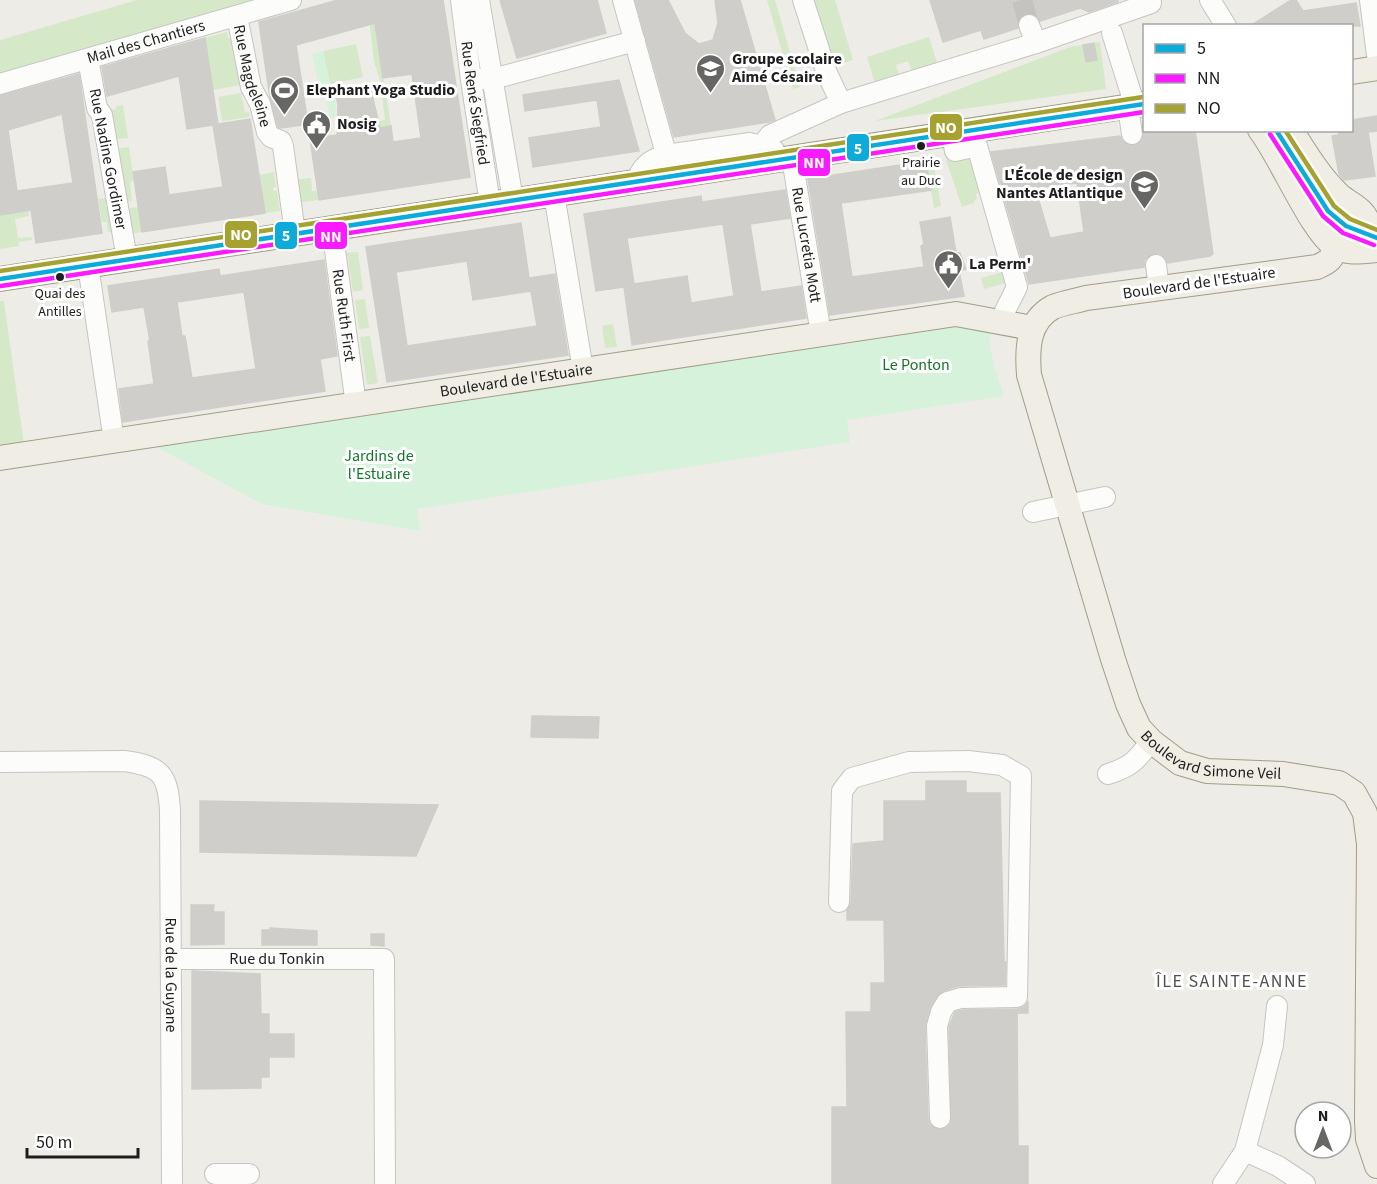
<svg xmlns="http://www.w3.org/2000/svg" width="1377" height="1184" font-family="'Source Sans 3',sans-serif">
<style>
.grass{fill:#d5e9c8}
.park{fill:#d7f2da}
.building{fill:#cfceca;stroke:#d0cec9;stroke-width:1.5;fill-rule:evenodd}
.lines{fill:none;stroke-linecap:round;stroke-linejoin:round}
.minor-tunnel{stroke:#c4c3bf;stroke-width:20;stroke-dasharray:20 10;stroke-linecap:butt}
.minor-casing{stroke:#c5c5c3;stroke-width:22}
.major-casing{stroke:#a29d85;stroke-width:26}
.minor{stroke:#fcfcfb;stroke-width:20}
.major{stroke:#f0ede5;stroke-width:24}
.bus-1-casing{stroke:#fff;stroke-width:9}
.bus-2-casing{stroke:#fff;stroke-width:9}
.bus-3-casing{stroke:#fff;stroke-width:9}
.bus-1{stroke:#0dabda;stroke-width:4.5}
.bus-2{stroke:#f91aff;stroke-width:4.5}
.bus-3{stroke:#a5a231;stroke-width:4.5}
.bus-dot{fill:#1e1e1e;stroke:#fff;stroke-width:2}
.labels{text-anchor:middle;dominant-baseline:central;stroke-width:6;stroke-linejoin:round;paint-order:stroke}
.bus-label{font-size:14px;fill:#1e1e1e;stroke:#fff}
.street-label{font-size:16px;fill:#1e1e1e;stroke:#fff}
.poi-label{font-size:16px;font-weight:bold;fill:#1e1e1e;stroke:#fff;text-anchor:start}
.park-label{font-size:16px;fill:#12772a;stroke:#fff}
.neighbourhood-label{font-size:18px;letter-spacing:1.5px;fill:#515151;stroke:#fff}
.line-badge{stroke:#fff;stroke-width:2}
.badge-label{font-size:16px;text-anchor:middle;font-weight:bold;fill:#fff}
</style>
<rect width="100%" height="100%" fill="#edece7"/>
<g class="grass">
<path d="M137,0H264L0,77V40Z"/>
<path d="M367,0H371L391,126L380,128L379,121L385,120L380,80L374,62Z"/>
<path d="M767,0H775L800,87L793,89Z"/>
<path d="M810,0H835L853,60L830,67Z"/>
<path d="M227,32L228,38H231L240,85L213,90L205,38Z"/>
<path d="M929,37L937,63L912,71L908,61L896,65L899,75L875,83L867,57Z"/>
<path d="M1100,42L1106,89L875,121L1070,47Z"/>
<path d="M356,44L363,77L330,84L323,51Z"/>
<path d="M241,93L245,113L249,112L250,117L222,121L218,97Z"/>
<path d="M123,105L128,138L110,140L105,111L116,109V106Z"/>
<path d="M129,147L134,181L130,182L132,201L120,203L112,149Z"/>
<path d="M972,155L980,192L976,194L977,199L974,200V203L962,207L946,160Z"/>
<path d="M933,160L941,206L934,208L926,161Z"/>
<path d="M274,172L276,187L273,188V191H277L280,211L265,213L259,175Z"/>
<path d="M311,178L312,191H317L318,200L296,203L293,180Z"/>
<path d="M110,198L118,230L108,232L107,222H102L98,199Z"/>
<path d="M138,207L142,232L129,234L122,209Z"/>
<path d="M28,211L29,216L15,219L18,238L32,237V240L18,242L19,246L0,249V215Z"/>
<path d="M358,252L363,290L353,292L347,253Z"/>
<path d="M1006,271L1009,282L984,289L981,278Z"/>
<path d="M365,299L369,328L359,329L355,300Z"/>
<path d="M0,301H4L24,445L0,448Z"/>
<path d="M613,324L617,347L605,348L602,326Z"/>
<path d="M370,336L378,383L367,385L360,337Z"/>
</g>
<g class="park">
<path d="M323,51L330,84L319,87L312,54Z"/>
<path d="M332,88L336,104L335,117L330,118L324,90Z"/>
<path d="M936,321L991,328C987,351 997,373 1004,396L847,420L850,442L417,509L420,531L262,504L149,443Z"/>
</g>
<g class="building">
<path d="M338,0H443L470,177L319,200L310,139L337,135L338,104L334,88L360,87L374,83L373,99L380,128L391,126L393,142L421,138L412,74L383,78L375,23L296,45L308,124L281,128L278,127L270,98L259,22Z"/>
<path d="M500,0H597L606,33L517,58Z"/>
<path d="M635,0H668L685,33L699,44L713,40L718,23L715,0H740L775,120L769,122L674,137Z"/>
<path d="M930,0H1118V2L1089,12L1080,8L1040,21L1036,15L1025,14L1019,18L1018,28L984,39L981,30L943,42Z"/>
<path d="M1291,0H1296L1303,11L1356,3L1360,26H1250Z"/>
<path d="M205,38L218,124L250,119L265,213L142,232L133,172L165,167L169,195L223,187L213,125L187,129L179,76L107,96L102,67Z"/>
<path d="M1094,43L1097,60L1086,62L1083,45Z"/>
<path d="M79,74L102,233L36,243L31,210L0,215V96ZM62,114L73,183L17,191L8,130Z"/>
<path d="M619,80L639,151L533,167L529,138L601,127L597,100L525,111L523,95Z"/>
<path d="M1377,116V131L1368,132L1375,176L1344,180L1339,174L1332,136L1339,135L1338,130H1352V120Z"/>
<path d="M1161,130H1195L1213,254L1210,256L1168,263L1161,254L1154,253L1145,260L1144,267L1029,284L991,152L1120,136L1123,142L1133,146L1140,143L1144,133ZM1077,183L1084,232L1050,238L1035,188Z"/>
<path d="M926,161L931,190L841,203L852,277L924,267L921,246L924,244L920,222L950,217L956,253H960L966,269L959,271L964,296L830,315L808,179Z"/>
<path d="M785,190L790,218L750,224L761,292L801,286L806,318L632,345L624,287L596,291L584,214L701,196L702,202ZM723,224L734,296L691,303L687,276L634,284L627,238Z"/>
<path d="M521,223L529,278L555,274L568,355L387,382L366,247ZM467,261L473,300L531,291L537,326L407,346L396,272Z"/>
<path d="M324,260L337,356L320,359L325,391L123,422L119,389L154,384L148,341H150L144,307L112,312L108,286L219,269L220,276ZM244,292L256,369L192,378L185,336H182L177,302Z"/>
<path d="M532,716L599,717L598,738L531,737Z"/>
<path d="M926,781H966V793H1000L1004,962H1006L1005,985L958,986L943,991L937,996L931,1006L925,1026L928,1119L930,1125L940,1130L947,1128L951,1123L949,1027L955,1012L963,1010L1017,1009L1024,1007L1028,1002V1013H1017L1018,1146H1028V1184H832V1107H847L846,1012H871V983H885L884,920H847V910L851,902L853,844L884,841V801H926Z"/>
<path d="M200,801L438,805L416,856L200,852Z"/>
<path d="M191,905H214L213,912H224V944L191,945Z"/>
<path d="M270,928L317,931V945H262V930H270Z"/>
<path d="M371,934H384V946L371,945Z"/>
<path d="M192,971L260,974L261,1014H269V1034H294V1057H269V1077H261V1088L192,1089Z"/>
</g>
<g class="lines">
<path class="minor-tunnel" d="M1022,0L1029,25"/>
<defs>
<g id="minor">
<path id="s1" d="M461,0L471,80L490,204"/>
<path d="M479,0L513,200"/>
<path d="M623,0L665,150L670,176"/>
<path d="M803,0L826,71L841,103"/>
<path d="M1210,0L1226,26"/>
<path d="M1370,0L1377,55"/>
<path id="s2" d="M237,16L251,87L260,104L267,132L271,137L281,141L283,146L295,233"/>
<path d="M1029,25L1036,43"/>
<path d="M1112,33L1135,106"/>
<path d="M88,59L97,108L102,115L127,259"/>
<path d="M481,79L500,77L635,41"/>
<path id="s3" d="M0,84L291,0"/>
<path d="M1128,107L1132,134"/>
<path d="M1276,130L1328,211L1346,226L1377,238"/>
<path d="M952,134L955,151L977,146L1017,287L1000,321"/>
<path d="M762,145L770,135L841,103L1036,43L1151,3"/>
<path id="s4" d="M792,158L821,334"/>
<path d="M637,181C641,166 651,159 666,155L750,143L774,150"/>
<path d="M554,194L583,370"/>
<path id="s5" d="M332,228L356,405"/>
<path d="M88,265L114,441"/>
<path d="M1156,265L1159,288"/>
<path d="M1033,512L1105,497"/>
<path id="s6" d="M0,762L124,761C161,766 168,774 170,811L172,1184"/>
<path d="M1108,774C1131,767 1137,760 1151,741"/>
<path d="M839,902L842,791L852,778L909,762L968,761L1002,765L1021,776L1017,997L961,998L947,1002L941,1012L937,1026L940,1118"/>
<path id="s7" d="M171,959H384L385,1184"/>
<path d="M1245,1151L1278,1166L1305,1184"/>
<path d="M215,1174H249"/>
<path d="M1223,1184L1245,1151L1273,1045L1277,1006"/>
</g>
<g id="major">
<path d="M1352,72L1377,68"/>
<path d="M1260,130C1280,155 1314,236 1336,247C1347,254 1364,251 1377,250"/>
<path d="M1291,130C1305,152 1319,176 1338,194C1348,204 1364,208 1368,223C1372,239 1356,248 1343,250"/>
<path id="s8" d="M1334,246C1334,259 1328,262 1317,267L1086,298C1076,301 1063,303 1053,307C1027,321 1027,350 1029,375L1113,659L1128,704L1139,728L1151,741L1180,763L1207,771L1283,774L1339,783L1354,793L1365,813L1369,844L1367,1121L1368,1139L1377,1166"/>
<path d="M0,279L1144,104"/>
<path id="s9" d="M0,458L956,314L1032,328"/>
</g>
</defs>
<use href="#minor" class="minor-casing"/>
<use href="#major" class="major-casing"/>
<use href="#minor" class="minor"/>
<use href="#major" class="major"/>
<defs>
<g id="bus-1">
<path d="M1276,130L1328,211L1346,226L1377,238"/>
<path d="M0,279L1144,104"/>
</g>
<g id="bus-2">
<path d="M1270,134L1323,216L1343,233L1374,245"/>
<path d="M1,286L1144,112"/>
</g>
<g id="bus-3">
<path d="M1285,130L1334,206L1350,219L1377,230"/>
<path d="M0,271L1143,97"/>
</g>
</defs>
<use href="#bus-1" class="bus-1-casing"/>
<use href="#bus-2" class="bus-2-casing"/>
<use href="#bus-3" class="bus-3-casing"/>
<use href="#bus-1" class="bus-1"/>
<use href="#bus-2" class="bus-2"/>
<use href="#bus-3" class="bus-3"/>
</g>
<defs>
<symbol id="school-pin" viewBox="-11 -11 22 30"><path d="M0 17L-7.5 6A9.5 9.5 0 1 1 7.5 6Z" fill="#666664" stroke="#fff"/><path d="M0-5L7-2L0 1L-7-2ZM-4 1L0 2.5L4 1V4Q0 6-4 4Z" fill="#fff"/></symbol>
<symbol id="stadium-pin" viewBox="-11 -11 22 30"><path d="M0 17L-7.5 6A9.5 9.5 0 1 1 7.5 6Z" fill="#666664" stroke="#fff"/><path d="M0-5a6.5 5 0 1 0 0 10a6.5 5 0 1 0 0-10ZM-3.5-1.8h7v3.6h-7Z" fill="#fff"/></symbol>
<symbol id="civic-pin" viewBox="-11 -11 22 30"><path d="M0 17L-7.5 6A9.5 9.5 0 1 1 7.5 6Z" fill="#666664" stroke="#fff"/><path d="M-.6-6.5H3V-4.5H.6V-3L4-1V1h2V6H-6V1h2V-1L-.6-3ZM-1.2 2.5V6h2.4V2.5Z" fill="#fff"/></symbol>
<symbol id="university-pin" viewBox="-11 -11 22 30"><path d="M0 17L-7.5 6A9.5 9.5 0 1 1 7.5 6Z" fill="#666664" stroke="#fff"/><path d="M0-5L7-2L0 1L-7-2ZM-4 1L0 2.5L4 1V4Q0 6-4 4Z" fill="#fff"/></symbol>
</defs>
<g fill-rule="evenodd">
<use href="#school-pin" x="694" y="52" width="33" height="45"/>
<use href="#stadium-pin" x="268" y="74" width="33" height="45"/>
<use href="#civic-pin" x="300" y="108" width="33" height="45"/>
<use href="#university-pin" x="1128" y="168" width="33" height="45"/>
<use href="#civic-pin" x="932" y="248" width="33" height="45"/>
</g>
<g class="bus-dot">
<circle cx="921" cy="146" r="5"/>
<circle cx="60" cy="277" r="5"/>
</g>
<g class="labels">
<g class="bus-label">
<text x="921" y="163">Prairie<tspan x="921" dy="18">au Duc</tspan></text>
<text x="60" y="294">Quai des<tspan x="60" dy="18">Antilles</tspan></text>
</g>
<g class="street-label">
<text stroke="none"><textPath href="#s3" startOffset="152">Mail des Chantiers</textPath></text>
<text stroke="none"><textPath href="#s2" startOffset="62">Rue Magdeleine</textPath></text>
<text stroke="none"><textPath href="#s1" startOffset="104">Rue René Siegfried</textPath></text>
<text transform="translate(108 159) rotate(79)">Rue Nadine Gordimer</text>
<text stroke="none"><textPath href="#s4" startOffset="88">Rue Lucretia Mott</textPath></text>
<text transform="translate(1199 283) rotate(-8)">Boulevard de l'Estuaire</text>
<text stroke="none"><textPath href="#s5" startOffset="88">Rue Ruth First</textPath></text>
<text stroke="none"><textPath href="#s9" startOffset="522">Boulevard de l'Estuaire</textPath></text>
<text stroke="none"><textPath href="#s8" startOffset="825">Boulevard Simone Veil</textPath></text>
<text stroke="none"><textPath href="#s7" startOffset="106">Rue du Tonkin</textPath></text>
<text stroke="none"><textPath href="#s6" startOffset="366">Rue de la Guyane</textPath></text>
</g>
<g class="poi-label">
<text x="732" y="59">Groupe scolaire<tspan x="732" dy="18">Aimé Césaire</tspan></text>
<text x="306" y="90">Elephant Yoga Studio</text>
<text x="337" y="124">Nosig</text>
<text x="1123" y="175" text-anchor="end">L'École de design<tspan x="1123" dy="18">Nantes Atlantique</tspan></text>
<text x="969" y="264">La Perm'</text>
</g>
<g class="park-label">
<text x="916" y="365">Le Ponton</text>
<text x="379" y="456">Jardins de<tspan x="379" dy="18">l'Estuaire</tspan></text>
</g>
<g class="neighbourhood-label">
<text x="1232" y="981">ÎLE SAINTE-ANNE</text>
</g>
</g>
<g class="line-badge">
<rect x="929" y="113" width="34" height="28" rx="6" fill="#a5a231"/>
<rect x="846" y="133" width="24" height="29" rx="6" fill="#0dabda"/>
<rect x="797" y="148" width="34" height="29" rx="6" fill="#f91aff"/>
<rect x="224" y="220" width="34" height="29" rx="6" fill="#a5a231"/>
<rect x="274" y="221" width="24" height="29" rx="6" fill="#0dabda"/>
<rect x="314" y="221" width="34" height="29" rx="6" fill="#f91aff"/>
</g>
<g class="badge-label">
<text x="946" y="133">NO</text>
<text x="858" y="154">5</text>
<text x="814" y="168">NN</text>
<text x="241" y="240">NO</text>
<text x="286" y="241">5</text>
<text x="331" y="242">NN</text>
</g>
<rect x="1143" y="24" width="210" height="108" fill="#ffffff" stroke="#a5a5a5" stroke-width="1.5"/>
<rect x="1155" y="44" width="30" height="9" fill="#0dabda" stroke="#a5a5a5" stroke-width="1.5"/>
<text x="1197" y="54" font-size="18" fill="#1e1e1e">5</text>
<rect x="1155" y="74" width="30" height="9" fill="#f91aff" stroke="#a5a5a5" stroke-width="1.5"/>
<text x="1197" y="84" font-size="18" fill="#1e1e1e">NN</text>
<rect x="1155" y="104" width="30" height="9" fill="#a5a231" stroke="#a5a5a5" stroke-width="1.5"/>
<text x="1197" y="114" font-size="18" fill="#1e1e1e">NO</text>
<g transform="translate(1323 1130)"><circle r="28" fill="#ffffff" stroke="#a5a5a5" stroke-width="1.5"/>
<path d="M0-4.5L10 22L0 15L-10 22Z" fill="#666664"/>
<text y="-9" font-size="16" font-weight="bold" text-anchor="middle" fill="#1e1e1e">N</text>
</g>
<path d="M27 1148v9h111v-9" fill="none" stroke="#1e1e1e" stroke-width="3"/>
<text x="36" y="1148" font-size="18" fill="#1e1e1e" stroke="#ffffff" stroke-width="4.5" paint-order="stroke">50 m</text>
</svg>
